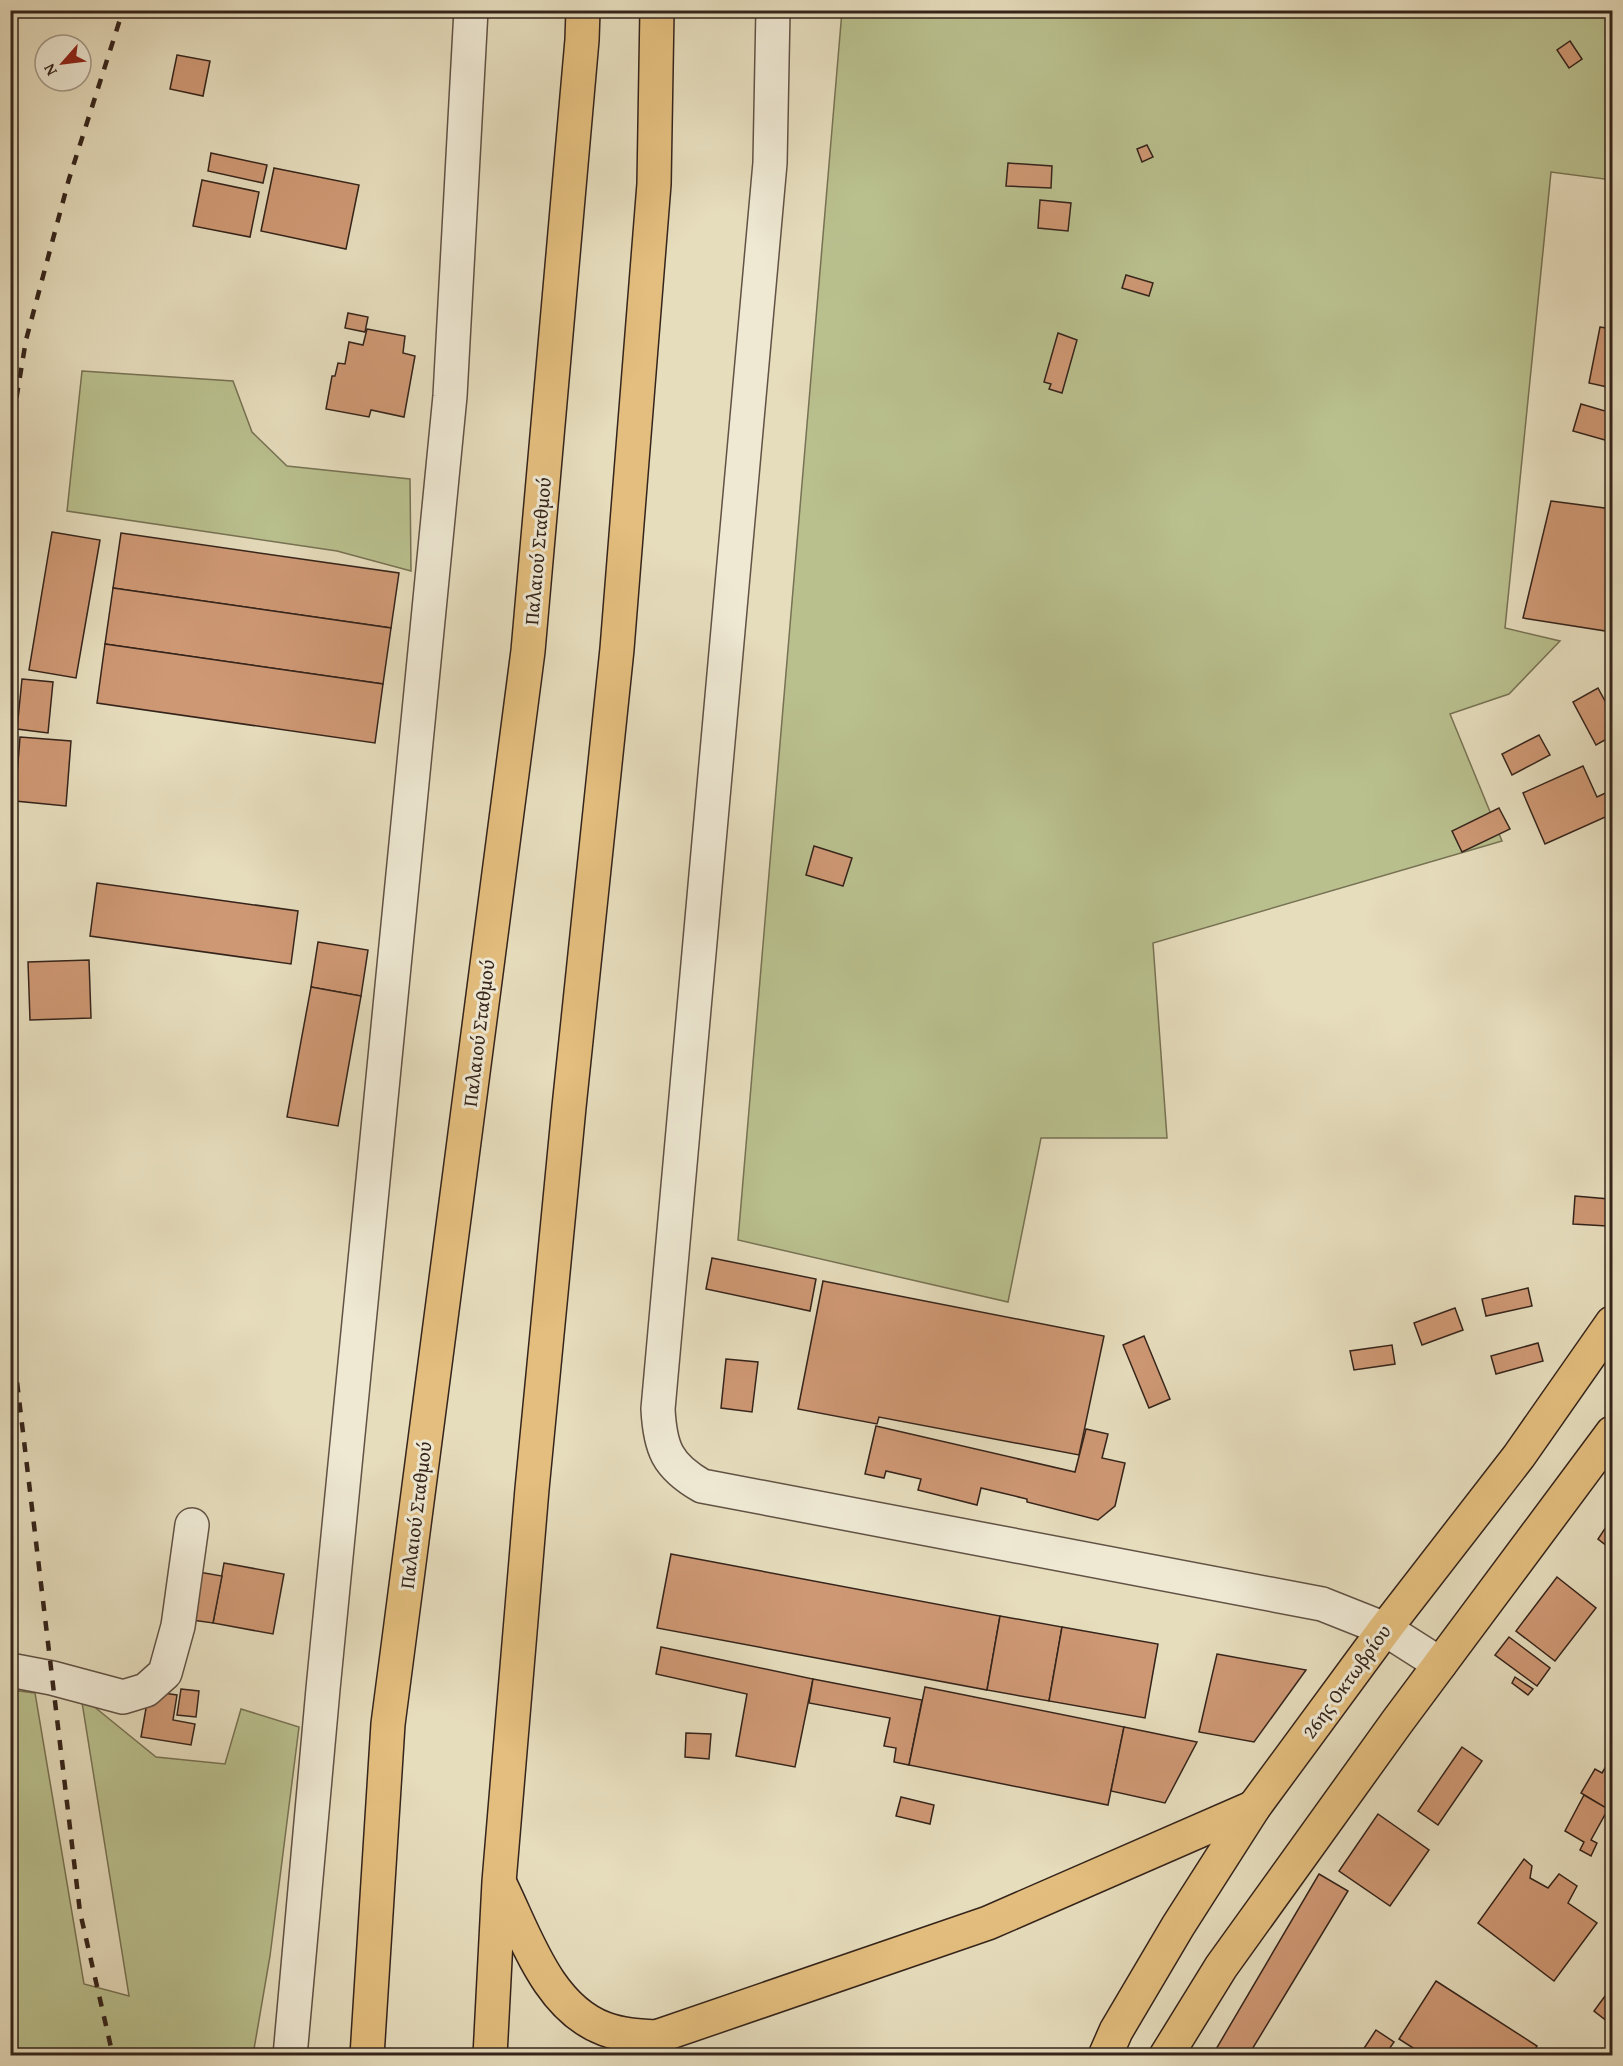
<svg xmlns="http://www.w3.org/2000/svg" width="1623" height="2066" font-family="'Gentium Book Plus',serif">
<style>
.green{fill:#b9c08e;stroke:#777254;stroke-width:1.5}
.building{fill:#ce9874;stroke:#35241b;stroke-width:1.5}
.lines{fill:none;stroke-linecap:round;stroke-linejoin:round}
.minor-casing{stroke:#615244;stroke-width:36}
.major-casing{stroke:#35241b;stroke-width:36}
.highway-casing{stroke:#35241b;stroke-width:36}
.minor{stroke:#efe9d4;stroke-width:33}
.major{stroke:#e3be7e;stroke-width:33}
.highway{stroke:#e3be7e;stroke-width:33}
.rail{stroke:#35241b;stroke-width:4.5;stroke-dasharray:10 10;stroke-linecap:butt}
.labels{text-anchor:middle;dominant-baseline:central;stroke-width:6;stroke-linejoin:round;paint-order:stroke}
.street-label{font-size:20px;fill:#35241b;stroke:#efe9d4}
</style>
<rect width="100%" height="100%" fill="#e6ddbd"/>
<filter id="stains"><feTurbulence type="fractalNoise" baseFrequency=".00333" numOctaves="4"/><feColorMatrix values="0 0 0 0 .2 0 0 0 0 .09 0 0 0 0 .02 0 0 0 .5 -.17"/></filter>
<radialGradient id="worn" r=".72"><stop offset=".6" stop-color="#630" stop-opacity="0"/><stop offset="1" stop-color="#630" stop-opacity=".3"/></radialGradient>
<g class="green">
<path d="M842,11H1612V180L1551,172L1505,628L1560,641L1509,694L1450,714L1502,841L1153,943L1167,1138H1041L1008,1302L738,1240Z"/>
<path d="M82,371L233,381L252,432L287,466L410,479L411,571L337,551L67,511Z"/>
<path d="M11,1690L35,1693L84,1984L129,1996L81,1696L156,1757L225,1764L241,1709L299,1727L270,1956L253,2055L11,2056Z"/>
</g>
<g class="building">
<path d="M1570,41L1582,59L1569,68L1557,50Z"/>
<path d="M177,55L210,61L203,96L170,89Z"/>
<path d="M1147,145L1153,157L1142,162L1137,149Z"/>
<path d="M211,153L267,165L263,183L208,171Z"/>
<path d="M1008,163L1052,166L1051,188L1006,186Z"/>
<path d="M274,168L359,185L346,249L261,231Z"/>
<path d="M202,180L259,192L250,237L193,226Z"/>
<path d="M1040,200L1071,203L1068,231L1038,228Z"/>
<path d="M1126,275L1153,283L1149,296L1122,288Z"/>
<path d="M348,313L368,317L365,332L345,328Z"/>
<path d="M1600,327L1612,329V388L1589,383Z"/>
<path d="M367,329L405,336L403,353L415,356L404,417L371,410L369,417L326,409L332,376H335L338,363L345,364L349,342L363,345Z"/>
<path d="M1058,333L1077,340L1062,393L1049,389L1051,384L1044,382Z"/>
<path d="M1581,404L1612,413V442L1573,431Z"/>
<path d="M1551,501L1612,509V632L1523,618Z"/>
<path d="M52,532L100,540L76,678L29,670Z"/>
<path d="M121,533L399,573L391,628L113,588Z"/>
<path d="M113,588L391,628L383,684L105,644Z"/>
<path d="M105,644L383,684L375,743L97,703Z"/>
<path d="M22,679L53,682L48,733L17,729Z"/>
<path d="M1598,688L1612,714V736L1596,745L1573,702Z"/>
<path d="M1539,735L1550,755L1512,775L1502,754Z"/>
<path d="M20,737L71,741L66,806L15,801Z"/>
<path d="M1583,766L1597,797L1612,790V814L1545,844L1523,793Z"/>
<path d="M1499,808L1510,829L1462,852L1452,831Z"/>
<path d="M814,846L852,858L843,886L806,875Z"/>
<path d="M97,883L298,911L291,964L90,936Z"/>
<path d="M318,942L368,950L361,996L311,987Z"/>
<path d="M89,960L91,1018L30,1020L28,962Z"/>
<path d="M311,987L361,996L338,1126L287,1117Z"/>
<path d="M1575,1196L1609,1199L1607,1226L1573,1224Z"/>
<path d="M712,1258L816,1279L810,1311L706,1289Z"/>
<path d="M823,1281L1104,1336L1079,1455L879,1417L877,1424L798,1409Z"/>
<path d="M1528,1288L1532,1306L1486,1316L1482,1299Z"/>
<path d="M1455,1308L1463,1330L1422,1345L1414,1323Z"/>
<path d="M1144,1336L1170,1399L1149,1408L1123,1345Z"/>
<path d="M1538,1343L1543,1361L1496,1374L1491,1356Z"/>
<path d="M1392,1345L1395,1364L1354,1370L1350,1351Z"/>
<path d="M726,1359L758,1362L752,1412L721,1408Z"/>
<path d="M876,1426L1075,1472L1086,1429L1108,1434L1102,1458L1125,1463L1115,1506L1098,1520L1027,1502V1499L981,1488L977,1505L918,1490L921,1479L886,1471L884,1478L865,1474Z"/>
<path d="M1612,1518V1550L1598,1539Z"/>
<path d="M671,1554L1000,1616L987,1690L657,1628Z"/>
<path d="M224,1563L284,1574L273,1634L213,1623Z"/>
<path d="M193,1571L222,1576L213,1623L185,1619Z"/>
<path d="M1557,1577L1596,1608L1555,1661L1516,1631Z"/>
<path d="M1000,1616L1062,1627L1049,1701L987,1690Z"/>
<path d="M1062,1627L1158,1644L1145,1718L1049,1701Z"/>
<path d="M1509,1637L1550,1668L1537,1686L1495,1655Z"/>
<path d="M661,1647L813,1679L795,1767L736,1756L747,1694L656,1674Z"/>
<path d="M1217,1654L1306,1670L1254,1742L1199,1732Z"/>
<path d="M1515,1677L1533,1689L1528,1695L1512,1683Z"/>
<path d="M813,1679L922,1700L909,1765L894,1762L896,1748L884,1746L890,1718L809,1703Z"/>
<path d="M925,1687L1124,1727L1108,1805L909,1765Z"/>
<path d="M181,1689L199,1691L196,1717L177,1715Z"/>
<path d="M149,1691L177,1695L173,1720L195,1724L191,1745L141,1737Z"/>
<path d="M1124,1727L1197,1742L1165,1803L1111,1791Z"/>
<path d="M686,1733L711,1734L709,1759L685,1757Z"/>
<path d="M1462,1747L1482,1761L1438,1825L1418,1811Z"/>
<path d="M1608,1763L1612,1765V1812L1581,1793L1595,1769L1602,1773Z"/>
<path d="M1584,1795L1608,1809L1591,1840L1597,1843L1591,1856L1580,1850L1584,1842L1565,1831Z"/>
<path d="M901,1797L934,1805L930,1824L896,1816Z"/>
<path d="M1378,1814L1429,1850L1390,1906L1339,1871Z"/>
<path d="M1524,1859L1532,1866L1530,1878L1548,1888L1559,1874L1577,1886L1568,1903L1597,1923L1554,1981L1478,1923Z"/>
<path d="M1319,1874L1348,1891L1248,2056H1212Z"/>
<path d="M1436,1981L1537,2046L1531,2056H1415L1418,2051L1399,2039Z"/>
<path d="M1605,1996L1612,2001V2025L1594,2011Z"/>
<path d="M1376,2030L1394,2042L1387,2052L1392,2056H1359Z"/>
</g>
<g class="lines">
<defs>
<g id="minor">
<path d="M773,10L770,163L658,1409C660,1448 667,1466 702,1486L1322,1604L1385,1629L1440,1664"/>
<path d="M10,1670L52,1678L123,1697L146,1690L165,1673L178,1626L192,1525"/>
<path d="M290,2056L323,1689L450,396L471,10"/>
</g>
<g id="major">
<path d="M1105,2056L1116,2031L1178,1926L1254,1807L1385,1629L1519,1456L1612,1323"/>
<path d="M1166,2056L1221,1967L1397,1722L1612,1433"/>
</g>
<g id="highway">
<path d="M501,1886C526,1937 548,2008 605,2029C621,2035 639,2036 656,2037L988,1923L1254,1807"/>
<path d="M367,2056L388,1724L528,651L582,40L583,10"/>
<path d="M490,2056L499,1882L532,1489L569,1107L617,649L654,184L657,10"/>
</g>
</defs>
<use href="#minor" class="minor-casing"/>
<use href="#major" class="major-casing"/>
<use href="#highway" class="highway-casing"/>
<use href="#minor" class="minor"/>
<use href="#major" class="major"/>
<use href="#highway" class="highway"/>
<g class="rail">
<path d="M10,437L26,340L69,179L123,10"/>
<path d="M10,1323L80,1912L113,2056"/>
</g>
</g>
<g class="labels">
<g class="street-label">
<text transform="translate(537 551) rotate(-85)">Παλαιού Σταθμού</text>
<text transform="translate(478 1033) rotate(-83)">Παλαιού Σταθμού</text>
<text transform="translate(415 1515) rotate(-83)">Παλαιού Σταθμού</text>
<text transform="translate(1346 1681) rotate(-54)">26ης Οκτωβρίου</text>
</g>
</g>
<rect width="1623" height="2066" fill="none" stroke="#e6ddbd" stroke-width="36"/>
<rect x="12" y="12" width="1599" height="2042" fill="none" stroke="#35241b" stroke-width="3"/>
<rect x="18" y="18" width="1587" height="2030" fill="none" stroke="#35241b" stroke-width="1.5"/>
<g transform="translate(63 63) rotate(242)"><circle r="28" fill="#efe9d4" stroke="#a59a8a" stroke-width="1.5"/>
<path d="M0-4.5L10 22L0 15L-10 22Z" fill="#8f2418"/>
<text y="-9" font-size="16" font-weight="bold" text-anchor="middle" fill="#35241b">N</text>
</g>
<rect width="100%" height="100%" filter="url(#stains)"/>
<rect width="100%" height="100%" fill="url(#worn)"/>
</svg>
